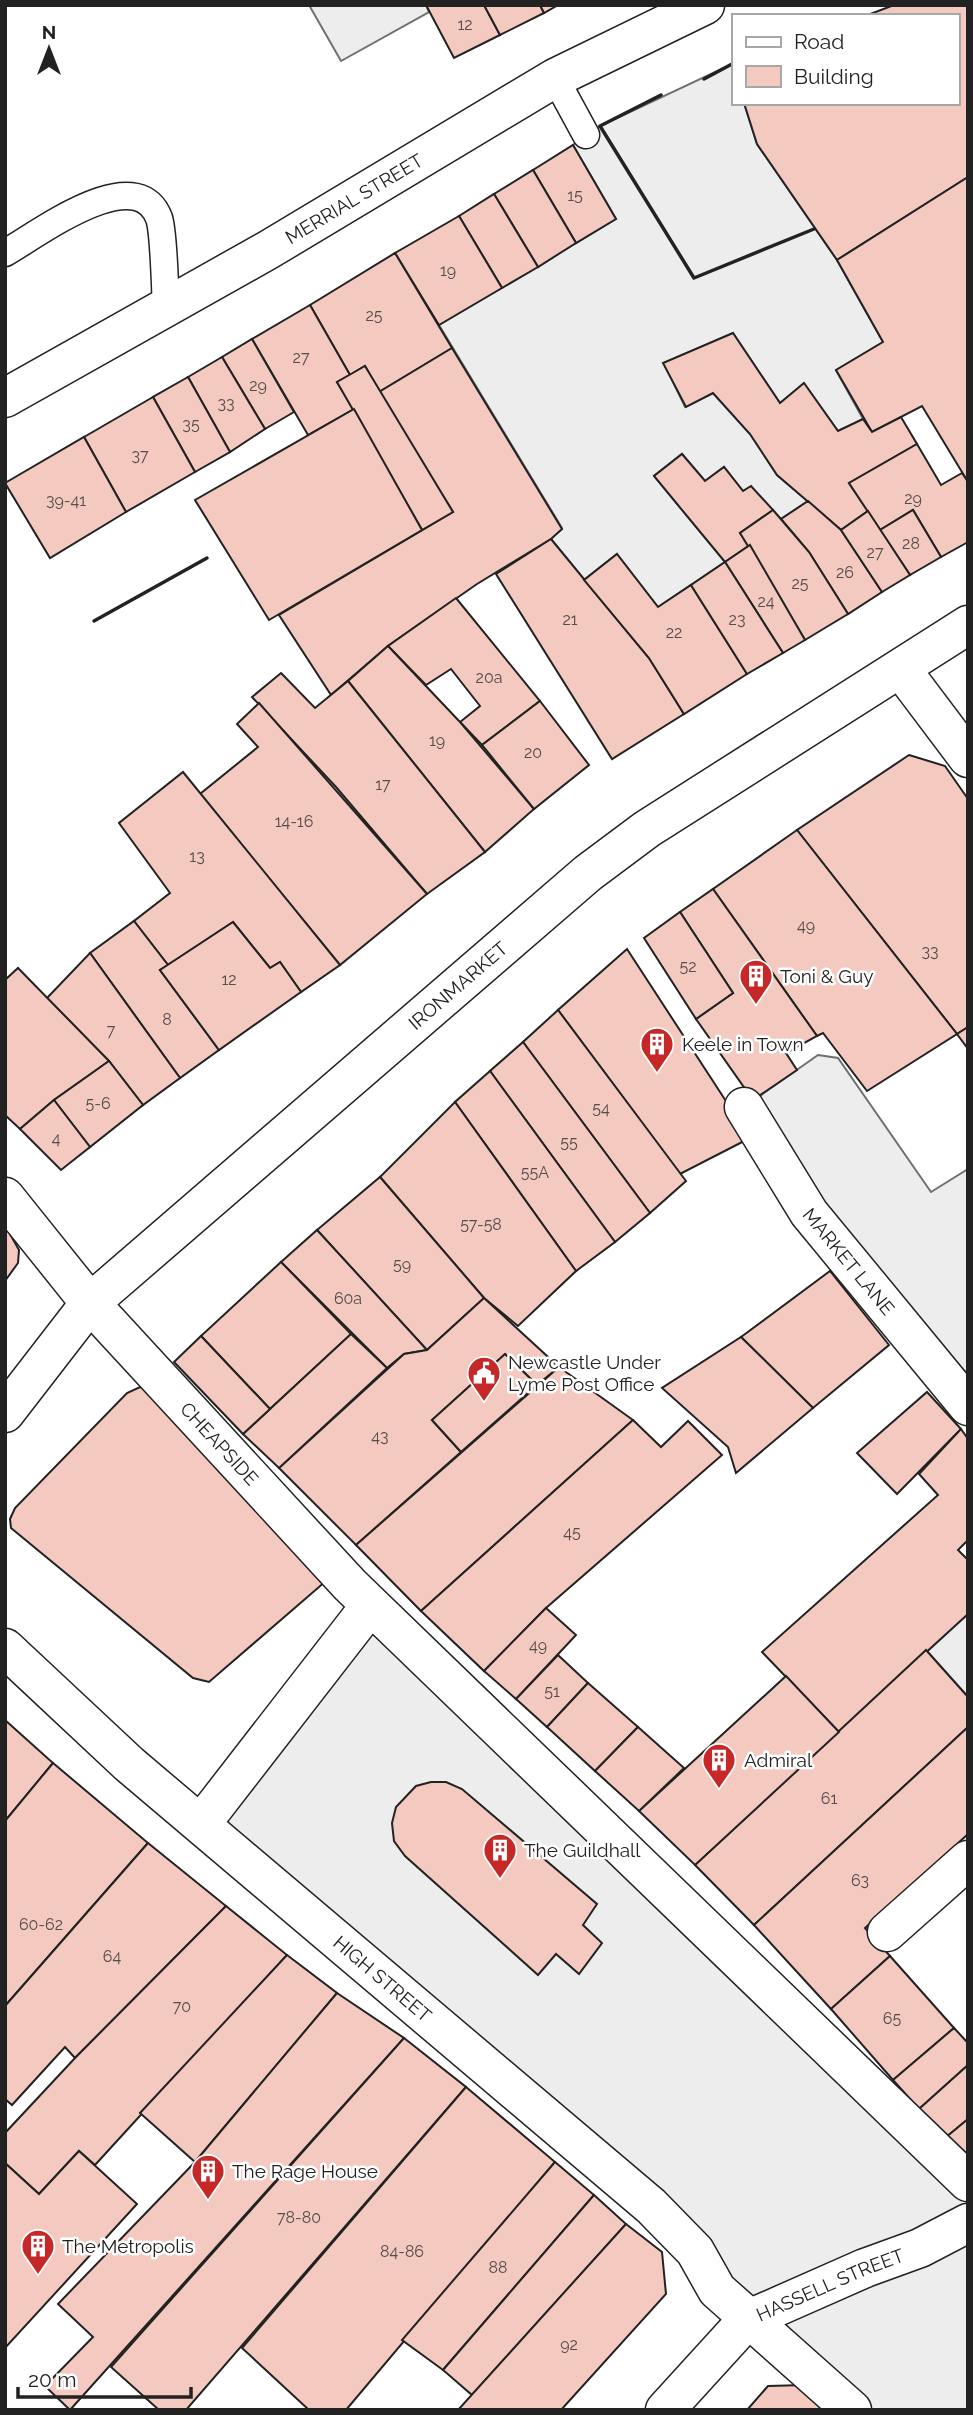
<svg xmlns="http://www.w3.org/2000/svg" width="973" height="2415" font-family="Raleway,sans-serif">
<style>
.parking{fill:#ededed;stroke:#6f6f6f;stroke-width:2}
.building{fill:#f3c9c0;stroke:#222;stroke-width:2}
.lines{fill:none;stroke-linecap:round;stroke-linejoin:round}
.lane-casing{stroke:#222;stroke-width:29}
.street-casing{stroke:#222;stroke-width:41}
.lane{stroke:#fff;stroke-width:26}
.street{stroke:#fff;stroke-width:38}
.wall{stroke:#222;stroke-width:3.5}
.labels{text-anchor:middle;dominant-baseline:central;stroke-width:5;stroke-linejoin:round;paint-order:stroke}
.number-label{font-size:16px;fill:#564c4a}
.street-label{font-size:19px;fill:#222;stroke:#fff}
.poi-label{font-size:19px;fill:#222;stroke:#fff;text-anchor:start}
</style>
<rect width="100%" height="100%" fill="#fff"/>
<g class="parking">
<path d="M309,5H426L429,12L341,61Z"/>
<path d="M732,64L733,103H744L757,144L837,260L883,342L836,370L863,419L838,431L804,384L780,403L733,333L664,363L685,407L713,393L750,434L777,475L808,501L781,519L751,487L743,491L724,467L705,481L682,454L654,476L725,562L658,607L617,554L584,580L551,539L562,528L439,325L616,219L573,145L600,126Z"/>
<path d="M818,1055L838,1058L931,1192L968,1169V1365L960,1398L744,1107Z"/>
<path d="M370,1606L968,2182V2410H852L201,1824Z"/>
<path d="M968,1614V1697L926,1650Z"/>
</g>
<g class="building">
<path d="M426,5H484L500,35L454,58Z"/>
<path d="M484,5H540L544,13L500,35Z"/>
<path d="M540,5H558L544,13Z"/>
<path d="M894,5H968V177L837,260L757,144L744,103H957V16H865Z"/>
<path d="M573,145L616,219L576,243L533,170Z"/>
<path d="M533,170L576,243L538,267L494,194Z"/>
<path d="M968,177V482L922,406L872,432L836,370L883,342L837,260Z"/>
<path d="M494,194L538,267L502,288L459,216Z"/>
<path d="M459,216L502,288L439,325L395,253Z"/>
<path d="M395,253L452,348L379,392L365,366L350,375L310,305Z"/>
<path d="M310,305L350,375L337,382L354,409L308,435L252,339Z"/>
<path d="M733,333L780,403L804,383L838,431L863,419L872,432L901,417L917,444L849,483L868,511L841,530L777,475L750,434L713,393L686,407L663,363Z"/>
<path d="M252,339L294,412L265,429L222,357Z"/>
<path d="M452,348L562,529L551,539L477,584L388,646L331,695L279,615L453,512L379,392Z"/>
<path d="M222,357L265,429L230,452L188,377Z"/>
<path d="M365,366L453,512L422,530L337,382Z"/>
<path d="M188,377L230,452L195,472L153,397Z"/>
<path d="M153,397L195,472L126,512L84,437Z"/>
<path d="M354,409L422,530L269,620L195,500Z"/>
<path d="M84,437L126,512L50,558L5,483Z"/>
<path d="M917,444L941,485L962,473L968,482V542L941,557L913,510L880,530L849,483Z"/>
<path d="M682,454L705,481L724,467L743,491L751,486L773,510L740,533L750,545L725,562L654,476Z"/>
<path d="M808,501L841,530L882,592L848,614L809,552L781,519Z"/>
<path d="M773,510L809,552L848,614L805,640L740,533Z"/>
<path d="M913,510L941,557L910,575L880,530Z"/>
<path d="M868,511L910,575L882,592L841,530Z"/>
<path d="M551,539L649,658L684,714L612,759L496,574Z"/>
<path d="M750,545L805,640L783,653L725,562Z"/>
<path d="M617,554L658,607L691,585L747,674L684,714L649,658L584,580Z"/>
<path d="M725,562L783,653L747,674L691,585Z"/>
<path d="M456,598L540,701L482,745L460,722L480,706L451,669L426,685L388,646Z"/>
<path d="M388,646L460,722L534,809L485,852L348,681Z"/>
<path d="M281,673L315,708L348,681L485,852L427,894L336,787L252,697Z"/>
<path d="M540,701L589,765L534,809L482,745Z"/>
<path d="M259,703L427,894L340,965L200,794L258,747L237,724Z"/>
<path d="M909,755L945,766L968,799V1027L957,1034L797,830Z"/>
<path d="M183,772L340,965L301,992L280,962L270,968L233,922L168,965L134,921L170,893L119,823Z"/>
<path d="M797,830L957,1034L867,1091L823,1033L817,1036L713,889Z"/>
<path d="M713,889L817,1036L786,1053L797,1070L753,1100L696,1019L733,993L680,912Z"/>
<path d="M680,912L733,993L696,1019L644,938Z"/>
<path d="M134,921L168,965L160,970L219,1050L180,1078L90,953Z"/>
<path d="M233,922L270,968L280,962L301,992L219,1050L160,970Z"/>
<path d="M627,949L750,1138L680,1174L558,1010Z"/>
<path d="M90,953L180,1078L143,1105L109,1061L47,998Z"/>
<path d="M18,968L109,1061L54,1100L20,1129L5,1115V980Z"/>
<path d="M558,1010L686,1181L650,1213L523,1042Z"/>
<path d="M968,1027V1049L957,1034Z"/>
<path d="M523,1042L650,1213L615,1242L490,1071Z"/>
<path d="M109,1061L143,1105L90,1147L54,1100Z"/>
<path d="M490,1071L615,1242L576,1271L455,1102Z"/>
<path d="M54,1100L90,1147L61,1170L20,1129Z"/>
<path d="M455,1102L576,1271L518,1326L484,1298L380,1177Z"/>
<path d="M380,1177L484,1298L427,1350L317,1230Z"/>
<path d="M5,1225L19,1250L18,1263L5,1281Z"/>
<path d="M317,1230L427,1350L404,1354L387,1368L281,1262Z"/>
<path d="M281,1262L351,1334L270,1409L201,1336Z"/>
<path d="M830,1271L889,1345L813,1408L741,1337Z"/>
<path d="M484,1298L559,1367L537,1385L505,1354L432,1420L461,1452L356,1545L279,1468L404,1354L427,1350Z"/>
<path d="M351,1334L387,1368L279,1468L243,1434Z"/>
<path d="M201,1336L270,1409L243,1434L174,1362Z"/>
<path d="M741,1337L813,1408L736,1473L728,1447L662,1388Z"/>
<path d="M505,1354L537,1385L461,1452L432,1420Z"/>
<path d="M559,1367L633,1420L421,1611L356,1545Z"/>
<path d="M140,1387L152,1391L326,1581L209,1682L193,1678L11,1528L10,1519L15,1508L127,1393Z"/>
<path d="M927,1392L961,1429L897,1494L857,1453Z"/>
<path d="M633,1420L661,1447L688,1421L722,1455L546,1608L484,1671L421,1611Z"/>
<path d="M961,1429L968,1439V1540L958,1550L968,1560V1614L839,1732L762,1652L938,1495L919,1474Z"/>
<path d="M546,1608L576,1635L516,1699L484,1671Z"/>
<path d="M926,1650L968,1697V1727L754,1925L695,1865Z"/>
<path d="M558,1655L588,1683L547,1727L516,1699Z"/>
<path d="M786,1676L839,1732L695,1865L639,1811Z"/>
<path d="M588,1683L638,1727L595,1771L547,1727Z"/>
<path d="M5,1720L53,1763L5,1821Z"/>
<path d="M638,1727L684,1768L639,1811L595,1771Z"/>
<path d="M968,1727V1834L865,1928L890,1956L831,2009L754,1925Z"/>
<path d="M53,1763L148,1843L5,2006V1821Z"/>
<path d="M431,1782H446L462,1789L597,1904L583,1925L602,1943L579,1974L556,1954L538,1975L405,1856L394,1841L392,1823L396,1807L416,1786Z"/>
<path d="M148,1843L226,1906L75,2058L65,2047L12,2105L5,2099V2006Z"/>
<path d="M226,1906L287,1955L95,2165L79,2151L39,2194L5,2163V2133L75,2058Z"/>
<path d="M287,1955L337,1993L195,2162L140,2113Z"/>
<path d="M890,1956L954,2028L893,2080L831,2009Z"/>
<path d="M337,1993L404,2038L70,2410L45,2386L93,2337L58,2304L195,2162Z"/>
<path d="M954,2028L968,2043V2065L919,2109L893,2080Z"/>
<path d="M404,2038L466,2087L186,2410H159L111,2367Z"/>
<path d="M968,2065V2119L945,2138L919,2109Z"/>
<path d="M466,2087L555,2162L346,2410H309L242,2348Z"/>
<path d="M968,2119V2163L945,2138Z"/>
<path d="M79,2151L137,2204L5,2348V2163L39,2194Z"/>
<path d="M555,2162L594,2195L443,2370L402,2340Z"/>
<path d="M594,2195L626,2224L472,2395L443,2370Z"/>
<path d="M626,2224L662,2252L666,2294L561,2410H458Z"/>
<path d="M805,2385L829,2410H747L768,2386Z"/>
</g>
<g class="lines">
<defs>
<g id="lane">
<path d="M555,78L586,135"/>
<path d="M5,253C37,235 136,159 159,218C164,232 165,290 166,309"/>
</g>
<g id="street">
<path id="s1" d="M5,398L268,250L555,78L705,5"/>
<path d="M901,669L968,758"/>
<path id="s2" d="M744,1107L809,1213L968,1406"/>
<path id="s3" d="M5,1197L90,1303L350,1585L968,2182"/>
<path id="s4" d="M5,1413L90,1303L588,873L647,829L968,625"/>
<path id="s5" d="M5,1648L129,1764L651,2206L695,2251L717,2290L852,2410"/>
<path d="M201,1824L370,1606"/>
<path d="M887,1932L968,1860"/>
<path id="s6" d="M665,2410L747,2320L865,2268L920,2248L968,2223"/>
</g>
</defs>
<use href="#lane" class="lane-casing"/>
<use href="#street" class="street-casing"/>
<use href="#lane" class="lane"/>
<use href="#street" class="street"/>
<g class="wall">
<path d="M704,79L732,64"/>
<path d="M661,95L600,126L694,278L814,229"/>
<path d="M94,621L207,558"/>
</g>
</g>
<defs>
<symbol id="building-pin" viewBox="-11 -11 22 30"><path d="M0 17L-7.5 6A9.5 9.5 0 1 1 7.5 6Z" fill="#c62828" stroke="#fff"/><path d="M-4-6H4V6H1V3H-1V6H-4ZM-2.5-4.3h1.7v1.8h-1.7ZM.8-4.3h1.7v1.8H.8ZM-2.5-1h1.7V.8h-1.7ZM.8-1h1.7V.8H.8Z" fill="#fff"/></symbol>
<symbol id="civic-pin" viewBox="-11 -11 22 30"><path d="M0 17L-7.5 6A9.5 9.5 0 1 1 7.5 6Z" fill="#c62828" stroke="#fff"/><path d="M-.6-6.5H3V-4.5H.6V-3L4-1V1h2V6H-6V1h2V-1L-.6-3ZM-1.2 2.5V6h2.4V2.5Z" fill="#fff"/></symbol>
</defs>
<g fill-rule="evenodd">
<use href="#building-pin" x="737" y="957" width="38" height="52"/>
<use href="#building-pin" x="638" y="1025" width="38" height="52"/>
<use href="#civic-pin" x="465" y="1354" width="38" height="52"/>
<use href="#building-pin" x="700" y="1741" width="38" height="52"/>
<use href="#building-pin" x="481" y="1831" width="38" height="52"/>
<use href="#building-pin" x="189" y="2152" width="38" height="52"/>
<use href="#building-pin" x="19" y="2227" width="38" height="52"/>
</g>
<g class="labels">
<g class="number-label">
<text x="465" y="24">12</text>
<text x="575" y="195">15</text>
<text x="448" y="270">19</text>
<text x="374" y="315">25</text>
<text x="301" y="357">27</text>
<text x="258" y="385">29</text>
<text x="226" y="403">33</text>
<text x="191" y="424">35</text>
<text x="140" y="455">37</text>
<text x="913" y="498">29</text>
<text x="66" y="500">39-41</text>
<text x="911" y="543">28</text>
<text x="875" y="552">27</text>
<text x="845" y="572">26</text>
<text x="800" y="583">25</text>
<text x="766" y="601">24</text>
<text x="570" y="619">21</text>
<text x="737" y="619">23</text>
<text x="674" y="632">22</text>
<text x="489" y="677">20a</text>
<text x="437" y="740">19</text>
<text x="533" y="752">20</text>
<text x="383" y="784">17</text>
<text x="294" y="821">14-16</text>
<text x="197" y="856">13</text>
<text x="806" y="925">49</text>
<text x="930" y="951">33</text>
<text x="688" y="966">52</text>
<text x="229" y="979">12</text>
<text x="167" y="1019">8</text>
<text x="111" y="1030">7</text>
<text x="98" y="1103">5-6</text>
<text x="601" y="1108">54</text>
<text x="56" y="1138">4</text>
<text x="569" y="1142">55</text>
<text x="535" y="1172">55A</text>
<text x="481" y="1224">57-58</text>
<text x="402" y="1264">59</text>
<text x="348" y="1298">60a</text>
<text x="380" y="1436">43</text>
<text x="572" y="1532">45</text>
<text x="538" y="1645">49</text>
<text x="552" y="1691">51</text>
<text x="829" y="1798">61</text>
<text x="860" y="1880">63</text>
<text x="41" y="1924">60-62</text>
<text x="112" y="1956">64</text>
<text x="182" y="2006">70</text>
<text x="892" y="2018">65</text>
<text x="299" y="2217">78-80</text>
<text x="402" y="2251">84-86</text>
<text x="498" y="2267">88</text>
<text x="569" y="2344">92</text>
</g>
<g class="street-label">
<text stroke="none"><textPath href="#s1" startOffset="402">MERRIAL STREET</textPath></text>
<text stroke="none"><textPath href="#s4" startOffset="625">IRONMARKET</textPath></text>
<text stroke="none"><textPath href="#s2" startOffset="187">MARKET LANE</textPath></text>
<text stroke="none"><textPath href="#s3" startOffset="327">CHEAPSIDE</textPath></text>
<text stroke="none"><textPath href="#s5" startOffset="502">HIGH STREET</textPath></text>
<text stroke="none"><textPath href="#s6" startOffset="212">HASSELL STREET</textPath></text>
</g>
<g class="poi-label">
<text x="780" y="976">Toni &amp; Guy</text>
<text x="682" y="1044">Keele in Town</text>
<text x="508" y="1362">Newcastle Under<tspan x="508" dy="22">Lyme Post Office</tspan></text>
<text x="744" y="1760">Admiral</text>
<text x="524" y="1850">The Guildhall</text>
<text x="232" y="2171">The Rage House</text>
<text x="62" y="2246">The Metropolis</text>
</g>
</g>
<rect width="973" height="2415" fill="none" stroke="#222222" stroke-width="14"/>
<rect x="732" y="14" width="228" height="91" fill="#ffffff" stroke="#a7a7a7" stroke-width="2"/>
<rect x="746" y="37" width="35" height="10" fill="#ffffff" stroke="#a7a7a7" stroke-width="2"/>
<text x="794" y="49" font-size="21" fill="#222222">Road</text>
<rect x="746" y="66" width="35" height="21" fill="#f3c9c0" stroke="#a7a7a7" stroke-width="2"/>
<text x="794" y="84" font-size="21" fill="#222222">Building</text>
<g transform="translate(49 49)" stroke="#ffffff" stroke-width="5" paint-order="stroke">
<path d="M0-5L12 26L0 18L-12 26Z" fill="#222222"/>
<text y="-10" font-size="19" font-weight="bold" text-anchor="middle" fill="#222222">N</text>
</g>
<path d="M18 2387v10h173v-10" fill="none" stroke="#222222" stroke-width="3.5"/>
<text x="28" y="2387" font-size="21" fill="#222222" stroke="#ffffff" stroke-width="5" paint-order="stroke">20 m</text>
</svg>
